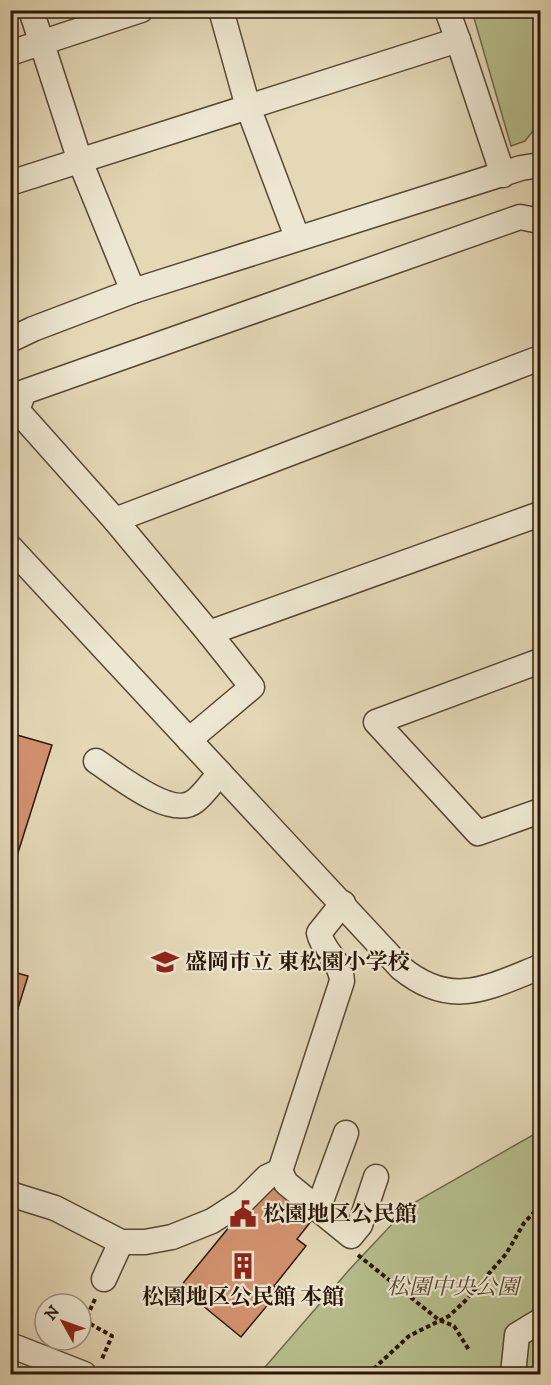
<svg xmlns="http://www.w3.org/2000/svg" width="551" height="1385" font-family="'IM FELL DW Pica','Noto Serif JP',serif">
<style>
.green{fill:#b6be8d;stroke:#706a4b;stroke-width:1.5}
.building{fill:#d2916e;stroke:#2a1709;stroke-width:1.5}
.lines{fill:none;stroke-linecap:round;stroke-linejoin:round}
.minor-casing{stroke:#584734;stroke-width:27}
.path{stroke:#2a1709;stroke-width:4;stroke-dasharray:4.5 3;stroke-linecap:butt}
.minor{stroke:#ede6d0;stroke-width:24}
.labels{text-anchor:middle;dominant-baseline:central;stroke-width:4.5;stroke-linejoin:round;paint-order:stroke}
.poi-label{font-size:22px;font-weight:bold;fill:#2a1709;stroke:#ede6d0;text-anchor:start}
.park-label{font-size:22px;font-style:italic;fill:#544931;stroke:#ede6d0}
</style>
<rect width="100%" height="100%" fill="#e4d8b7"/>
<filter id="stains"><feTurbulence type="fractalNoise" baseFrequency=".00333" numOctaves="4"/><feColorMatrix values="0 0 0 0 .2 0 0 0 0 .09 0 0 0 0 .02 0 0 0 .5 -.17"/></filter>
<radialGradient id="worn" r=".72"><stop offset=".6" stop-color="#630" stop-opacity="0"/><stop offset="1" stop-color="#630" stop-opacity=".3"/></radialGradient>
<g class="green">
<path d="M472,11H540V122L525,141L511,146Z"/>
<path d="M540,1131V1374H259L349,1270L410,1205Z"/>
</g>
<g class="building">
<path d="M10,733L52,745L10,878Z"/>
<path d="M10,971L28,976L10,1034Z"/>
<path d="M266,1182L312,1220L297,1239L306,1246L274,1286L280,1290L241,1337L180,1287Z"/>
</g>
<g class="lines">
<defs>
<g id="minor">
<path d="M31,10L80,161L133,291"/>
<path d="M221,10L248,107L297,237"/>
<path d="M447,10L458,40"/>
<path d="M10,53L141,10"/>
<path d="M10,183L458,40L503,175"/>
<path d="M540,221L520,217L24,392L17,410L115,520L209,633L540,514"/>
<path d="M10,340L33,329L133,291L521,168L540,165"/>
<path d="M115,520L540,358"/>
<path d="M10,547L401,968C451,1009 487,988 540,967"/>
<path d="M540,661L376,722L478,833L540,811"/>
<path d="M189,740L252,687L209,633"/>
<path d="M96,761C117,775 172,820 195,801C204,794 212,782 220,773"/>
<path d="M343,903L319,933C323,952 341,961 342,981L280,1171L286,1183L351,1236L360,1225L376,1177"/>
<path d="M10,1194L55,1208L121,1242H145L172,1237L212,1221L243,1201L267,1177L280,1171"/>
<path d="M318,1209L346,1133"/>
<path d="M104,1279L121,1242"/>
<path d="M10,1345L84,1374"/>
<path d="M513,1374L517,1335L540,1321"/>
</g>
</defs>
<use href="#minor" class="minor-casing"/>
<g class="path">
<path d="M358,1255L439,1320L454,1326L469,1350"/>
<path d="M95,1299L85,1321L112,1336L101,1361"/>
<path d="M368,1374L409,1336L449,1316L465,1301L506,1254L524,1223L540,1206"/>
</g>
<use href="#minor" class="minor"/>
</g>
<defs>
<symbol id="school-bare" viewBox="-9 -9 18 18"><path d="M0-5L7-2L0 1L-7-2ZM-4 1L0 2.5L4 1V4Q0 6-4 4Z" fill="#8f2418" stroke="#ede6d0" stroke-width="2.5" paint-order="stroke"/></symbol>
<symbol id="civic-bare" viewBox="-9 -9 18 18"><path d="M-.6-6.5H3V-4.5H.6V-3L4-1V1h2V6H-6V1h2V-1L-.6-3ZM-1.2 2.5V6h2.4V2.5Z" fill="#8f2418" stroke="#ede6d0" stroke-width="2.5" paint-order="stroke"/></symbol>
<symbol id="building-bare" viewBox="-9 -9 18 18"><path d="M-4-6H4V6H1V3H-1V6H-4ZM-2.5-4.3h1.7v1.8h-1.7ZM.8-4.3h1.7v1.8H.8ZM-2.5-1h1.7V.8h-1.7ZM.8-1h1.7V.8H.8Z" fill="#8f2418" stroke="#ede6d0" stroke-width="2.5" paint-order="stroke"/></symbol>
</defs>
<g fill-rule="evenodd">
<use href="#school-bare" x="146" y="943" width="38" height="38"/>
<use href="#civic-bare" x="224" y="1195" width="38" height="38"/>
<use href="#building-bare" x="224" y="1247" width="38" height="38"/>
</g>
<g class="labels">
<g class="poi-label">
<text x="185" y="962">盛岡市立 東松園小学校</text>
<text x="263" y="1214">松園地区公民館</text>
<text x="243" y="1297" text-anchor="middle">松園地区公民館 本館</text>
</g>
<g class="park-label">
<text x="453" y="1287">松園中央公園</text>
</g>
</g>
<rect width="551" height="1385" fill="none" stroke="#e4d8b7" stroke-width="36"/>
<rect x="12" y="12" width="527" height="1361" fill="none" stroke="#2a1709" stroke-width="3"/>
<rect x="18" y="18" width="515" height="1349" fill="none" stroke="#2a1709" stroke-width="1.5"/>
<g transform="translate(63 1322) rotate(310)"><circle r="28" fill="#ede6d0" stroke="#9f9380" stroke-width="1.5"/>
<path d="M0-4.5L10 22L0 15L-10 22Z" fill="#8f2418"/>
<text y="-9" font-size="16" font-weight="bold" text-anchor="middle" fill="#2a1709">N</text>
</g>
<rect width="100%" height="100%" filter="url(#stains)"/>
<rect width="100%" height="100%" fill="url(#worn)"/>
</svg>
